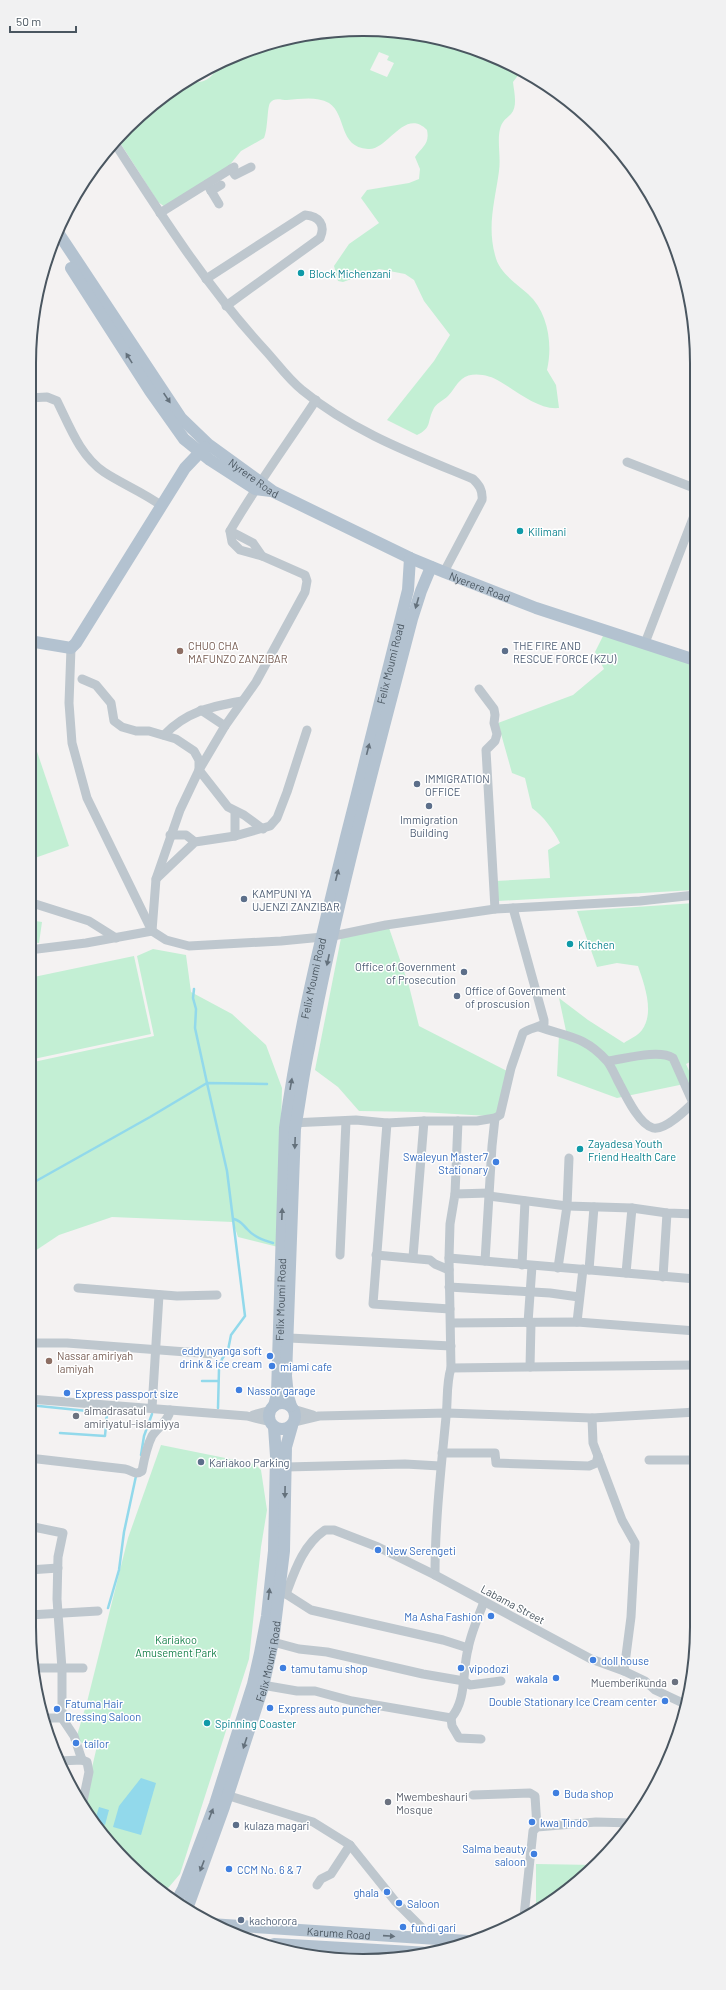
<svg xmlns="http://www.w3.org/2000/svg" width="726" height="1990" font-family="Barlow,sans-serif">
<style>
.green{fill:#c3efd4;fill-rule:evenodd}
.water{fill:#92d9eb}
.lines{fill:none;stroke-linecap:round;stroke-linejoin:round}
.stream{stroke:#92d9eb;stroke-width:2.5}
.minor{stroke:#bec7ce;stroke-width:9}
.major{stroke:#b3c2d0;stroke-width:12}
.oneway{fill:#64717c}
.culture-dot{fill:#0f9aa8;stroke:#fff;stroke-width:1.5}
.education-dot{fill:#8d6e63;stroke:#fff;stroke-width:1.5}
.service-dot{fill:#5c6f8a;stroke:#fff;stroke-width:1.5}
.shop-dot{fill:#3f7fe0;stroke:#fff;stroke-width:1.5}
.worship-dot{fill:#6b7280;stroke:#fff;stroke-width:1.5}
.labels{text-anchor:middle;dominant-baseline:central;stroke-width:3;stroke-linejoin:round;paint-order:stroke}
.culture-label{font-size:11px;fill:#0d838f;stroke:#fff;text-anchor:start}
.street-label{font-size:11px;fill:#4a5660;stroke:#fff}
.education-label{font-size:11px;fill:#785e54;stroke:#fff;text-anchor:start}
.service-label{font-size:11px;fill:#4e5e75;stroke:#fff;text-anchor:start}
.shop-label{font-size:11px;fill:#366cbe;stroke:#fff;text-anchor:start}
.worship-label{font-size:11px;fill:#5b616d;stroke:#fff;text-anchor:start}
.park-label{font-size:11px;fill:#1a824d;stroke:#fff}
.rim{fill:none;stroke:#4a5660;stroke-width:2}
</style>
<rect width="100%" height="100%" fill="#f4f2f2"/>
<g class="green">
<path d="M385,30L449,40L522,70L513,82C514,92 518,106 511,114C506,119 502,121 500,129C497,141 501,157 499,171C495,201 487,225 495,255C499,273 515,282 528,294C548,312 553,344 547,370L556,385L559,408C538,410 517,391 499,381C490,375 471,371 462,379C456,384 453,391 448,396C443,401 436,403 433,410C427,422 432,428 417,435L387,420L434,361L450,335L424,301L414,280L405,274L379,269L343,282L338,281L334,266L349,244L379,223L361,198L367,190L409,183L419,179L420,169L415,157C422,147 430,144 427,130C404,107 388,151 368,149C338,147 347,115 329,103C316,96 301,99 287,100C281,100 274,97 270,103C267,108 268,129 264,138L241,151L228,167L165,207L158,202L119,141V137L143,112L186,81C201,85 214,80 217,64L255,47L319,32ZM379,52L389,56L387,60L394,63L387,77L370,70Z"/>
<path d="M605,632L695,662V890L498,901L496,881L550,878L548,850L560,843C553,829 544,817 532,808L525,778L512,773L498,723L573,695L604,669L595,652Z"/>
<path d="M29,728L69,846L29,860Z"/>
<path d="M695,903L696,1059L686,1064L694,1082L617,1098L557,1076L559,1034L566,1031L559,998L588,1020L624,1043C629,1039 638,1036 642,1030C655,1012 644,984 638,966L617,963L597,967L577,911Z"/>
<path d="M29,920L42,922L39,943L29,942Z"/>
<path d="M388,925L409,986L419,1026L507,1071L498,1113L488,1116L421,1112L359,1111L338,1087L315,1070L341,938Z"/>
<path d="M153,949L186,955L191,992L232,1014L266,1045L282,1088L278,1247L238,1237L233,1222L112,1217L59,1235L29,1255V1063L154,1036L137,956Z"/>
<path d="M134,956L151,1034L29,1060V978Z"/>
<path d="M161,1445L255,1464L261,1470L267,1510L261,1547L249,1659L180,1874L169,1887L161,1893L112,1847L84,1802L97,1746L78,1742V1732L87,1702L128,1538Z"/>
<path d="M536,1864L596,1865L549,1905L536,1910Z"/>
</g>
<g class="water">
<path d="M141,1778L156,1783L141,1835L113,1827L119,1806Z"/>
<path d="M99,1807L109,1810L105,1825L96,1822L95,1820Z"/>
</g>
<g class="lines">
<g class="stream">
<path d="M29,1185L150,1117L207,1083L195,1028L196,1009L193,998L194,989"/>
<path d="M234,1219C241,1221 242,1224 247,1229C254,1237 263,1240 273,1243"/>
<path d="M202,1381H218"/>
<path d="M29,1405L107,1413L105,1436L60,1433"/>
<path d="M218,1408L219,1369L222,1359L228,1350L231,1335L245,1316L244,1308L227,1171L207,1083L267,1084"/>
<path d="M141,1455L144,1436L152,1414"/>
<path d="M108,1608L119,1570L124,1532L136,1476"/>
</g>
<g class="minor">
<path d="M114,142C161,215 207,287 265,350C277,363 288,379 302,390C353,432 413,454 473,479C479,485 483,490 482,500L444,572"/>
<path d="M231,169L235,175L251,167"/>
<path d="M207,184L219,204"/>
<path d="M211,191L221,185"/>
<path d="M160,213L234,167"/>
<path d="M206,279L305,215C319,216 326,225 320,238L226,306"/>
<path d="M29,398L47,397L57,401C69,425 80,456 104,472C122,484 143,492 162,506"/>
<path d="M627,462L694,488"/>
<path d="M230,531L253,543L262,556"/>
<path d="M645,643L695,513"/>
<path d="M71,648L69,703L72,743L87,798L152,931L166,940L189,946L281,941L333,936L386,925L495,909L640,901L695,895"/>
<path d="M82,679L96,685L111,703L114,721L122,727L136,731H149L176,739L194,751L199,760V770L228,807L244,815L263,829"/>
<path d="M479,689L494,709L495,715L494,723L497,734L495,741L486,750L495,909"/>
<path d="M201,710L225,726"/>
<path d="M164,735C187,711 210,707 242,701"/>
<path d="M170,835H186L195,842"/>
<path d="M235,836V812"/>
<path d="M156,879L195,842L235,836L270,826L277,818L287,792L307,730"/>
<path d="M29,902L89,921L116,938"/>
<path d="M29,950L86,943L152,931L156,879L180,810L199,770L225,726L256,682L305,592L307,581L305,575L262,556L240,550L232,542L230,531C256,486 287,444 316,400"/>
<path d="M539,1027C568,1037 585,1036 607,1061C611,1066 614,1073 617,1079C624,1092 638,1124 653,1128C665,1131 688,1108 696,1100"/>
<path d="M608,1061C624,1059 659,1049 673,1058L693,1103"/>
<path d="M291,1123L356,1120L387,1123L424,1121H477L495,1118L500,1115L511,1068L523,1033C529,1028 537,1028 544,1024V1020L513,908"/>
<path d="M387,1123L373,1304L450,1309"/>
<path d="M569,1158L567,1206L632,1208L667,1213L696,1214"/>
<path d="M455,1194L458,1121"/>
<path d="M489,1196L567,1206L558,1268"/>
<path d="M340,1255L346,1121"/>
<path d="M376,1255L430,1260L435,1264L449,1270"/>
<path d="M413,1257L424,1121"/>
<path d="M449,1258L450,1224L455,1194L489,1193"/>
<path d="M485,1261L492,1146L495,1118"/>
<path d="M522,1265L525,1201"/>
<path d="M589,1270L594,1207"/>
<path d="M626,1273L632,1208"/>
<path d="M663,1277L667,1213"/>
<path d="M449,1287L550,1293L579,1297"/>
<path d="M78,1288L177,1296L217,1295"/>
<path d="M577,1322L583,1269"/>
<path d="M451,1323L577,1322L696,1331"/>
<path d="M528,1323L532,1266"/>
<path d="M696,1323V1343"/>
<path d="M289,1338L451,1346"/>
<path d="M29,1343H67L213,1354"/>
<path d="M530,1367L531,1323"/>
<path d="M451,1368L696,1365"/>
<path d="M29,1399L247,1416L271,1422"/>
<path d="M152,1408L159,1295"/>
<path d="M293,1409L313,1415"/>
<path d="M693,1412L696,1376"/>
<path d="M253,1415L271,1410"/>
<path d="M592,1418L593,1443L622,1520L635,1543L631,1617L624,1671"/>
<path d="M294,1422L319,1416L447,1413L592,1418L697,1412"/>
<path d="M442,1453H495L496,1463L589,1466L596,1463L598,1456"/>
<path d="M29,1458L125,1469C132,1470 135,1476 142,1471C144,1460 147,1446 152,1436C158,1427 169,1421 170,1410"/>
<path d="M649,1460H697"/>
<path d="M286,1467L405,1464L440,1466"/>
<path d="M29,1526L63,1533L58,1557L57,1599L62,1669V1718L74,1736L82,1760"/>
<path d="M29,1570L58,1568"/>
<path d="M435,1575C435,1522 441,1469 446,1417C448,1400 446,1384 451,1368L449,1258L696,1279"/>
<path d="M281,1593L286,1594L311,1610L443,1640L468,1648"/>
<path d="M286,1594C295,1570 303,1545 325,1530H334L378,1547L435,1575L591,1659L624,1671L645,1681L655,1690L687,1705"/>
<path d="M29,1615L98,1611"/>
<path d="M273,1642L299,1649L327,1652L423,1674L464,1681L470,1685L501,1681"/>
<path d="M33,1668H83"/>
<path d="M264,1682L268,1686L297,1691H315L352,1701L451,1718"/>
<path d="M43,1718H62"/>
<path d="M451,1718C467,1700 462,1671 468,1649C471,1633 478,1617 484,1602"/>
<path d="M451,1718L452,1726L459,1738L481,1739"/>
<path d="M58,1761L82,1760L87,1762L89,1772L83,1801"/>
<path d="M223,1794L313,1822L350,1845L395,1901L421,1927L429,1939"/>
<path d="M473,1795L530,1793L535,1796L537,1827"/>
<path d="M317,1885L321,1879L331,1874L350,1845"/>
<path d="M524,1916L533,1831L537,1827L596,1822L632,1823"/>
<path d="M346,1959L348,1949"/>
</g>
<g class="major">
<path id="s1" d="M57,231L181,418L208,444L274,492L410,558L444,572L536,608L695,660"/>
<path d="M71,268L150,391L184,439L210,460L255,489L271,491"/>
<path d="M29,641L71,648L76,643L185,468L205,447"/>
<circle cx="282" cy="1416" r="13"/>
<path id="s2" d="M274,1406L277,1394L285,1128C298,1030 322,934 346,837C367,755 387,673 408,590L410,558"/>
<path d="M291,1406L288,1396L286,1376L295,1129C300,1102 303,1075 309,1048C336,904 375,761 412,619L421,591L431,567"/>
<path d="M176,1902L183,1889L215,1804L253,1684L260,1653L267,1616L274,1551L276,1456L274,1427"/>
<path id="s3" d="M187,1909L224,1807L263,1687L273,1642L284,1551L286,1447L292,1426"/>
<path id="s4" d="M210,1924L468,1941"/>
<path d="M274,1944L429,1953"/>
</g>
</g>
<defs><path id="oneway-solid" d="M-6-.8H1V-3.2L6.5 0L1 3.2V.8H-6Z"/></defs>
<g class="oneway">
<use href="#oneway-solid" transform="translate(129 358) rotate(-122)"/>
<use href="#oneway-solid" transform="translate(167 398) rotate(56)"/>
<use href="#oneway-solid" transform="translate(417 603) rotate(106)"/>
<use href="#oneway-solid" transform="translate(368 749) rotate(-76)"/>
<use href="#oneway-solid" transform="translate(337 875) rotate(-76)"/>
<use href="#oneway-solid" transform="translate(328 960) rotate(102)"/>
<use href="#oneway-solid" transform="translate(291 1084) rotate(-80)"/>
<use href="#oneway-solid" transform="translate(295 1143) rotate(92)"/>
<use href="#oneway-solid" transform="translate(282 1214) rotate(-88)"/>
<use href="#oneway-solid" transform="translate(285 1492) rotate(91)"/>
<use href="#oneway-solid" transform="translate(269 1594) rotate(-83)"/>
<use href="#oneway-solid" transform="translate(245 1743) rotate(108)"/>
<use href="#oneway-solid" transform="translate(211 1814) rotate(-69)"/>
<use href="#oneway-solid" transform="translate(202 1866) rotate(111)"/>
<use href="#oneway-solid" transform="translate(389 1936) rotate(4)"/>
</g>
<g class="culture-dot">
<circle cx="301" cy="273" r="4"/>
<circle cx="520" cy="531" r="4"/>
<circle cx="570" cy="944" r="4"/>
<circle cx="580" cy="1149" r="4"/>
<circle cx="207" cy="1723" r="4"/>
</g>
<g class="education-dot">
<circle cx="180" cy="651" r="4"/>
<circle cx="49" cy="1361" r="4"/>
</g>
<g class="service-dot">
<circle cx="505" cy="651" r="4"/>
<circle cx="417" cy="784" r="4"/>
<circle cx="429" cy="806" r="4"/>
<circle cx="244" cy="899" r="4"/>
<circle cx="464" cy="972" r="4"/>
<circle cx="457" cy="996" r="4"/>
<circle cx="201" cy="1462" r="4"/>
<circle cx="236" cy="1825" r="4"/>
<circle cx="241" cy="1920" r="4"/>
</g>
<g class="shop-dot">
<circle cx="496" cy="1162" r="4"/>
<circle cx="270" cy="1356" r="4"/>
<circle cx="272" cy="1366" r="4"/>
<circle cx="239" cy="1390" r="4"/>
<circle cx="67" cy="1393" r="4"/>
<circle cx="378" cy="1550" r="4"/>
<circle cx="491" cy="1616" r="4"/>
<circle cx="593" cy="1660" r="4"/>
<circle cx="283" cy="1668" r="4"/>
<circle cx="461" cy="1668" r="4"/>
<circle cx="556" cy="1678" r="4"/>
<circle cx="665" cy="1701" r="4"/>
<circle cx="270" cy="1708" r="4"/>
<circle cx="57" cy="1709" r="4"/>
<circle cx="76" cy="1743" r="4"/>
<circle cx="556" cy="1793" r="4"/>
<circle cx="532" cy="1822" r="4"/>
<circle cx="534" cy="1854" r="4"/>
<circle cx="229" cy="1869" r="4"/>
<circle cx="387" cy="1892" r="4"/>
<circle cx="399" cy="1903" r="4"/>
<circle cx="403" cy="1927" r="4"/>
</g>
<g class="worship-dot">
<circle cx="76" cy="1416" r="4"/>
<circle cx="675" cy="1682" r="4"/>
<circle cx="388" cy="1802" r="4"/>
</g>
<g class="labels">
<g class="culture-label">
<text x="309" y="273">Block Michenzani</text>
<text x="528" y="531">Kilimani</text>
<text x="578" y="944">Kitchen</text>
<text x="588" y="1143">Zayadesa Youth<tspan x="588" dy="13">Friend Health Care</tspan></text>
<text x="215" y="1723">Spinning Coaster</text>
</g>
<g class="street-label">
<text stroke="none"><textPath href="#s1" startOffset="319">Nyrere Road</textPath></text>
<text stroke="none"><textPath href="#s1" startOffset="570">Nyerere Road</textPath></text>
<text stroke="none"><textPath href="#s2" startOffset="755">Felix Moumi Road</textPath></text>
<text stroke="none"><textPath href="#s2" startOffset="431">Felix Moumi Road</textPath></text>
<text stroke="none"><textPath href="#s2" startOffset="107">Felix Moumi Road</textPath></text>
<text transform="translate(513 1604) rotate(28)">Labama Street</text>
<text stroke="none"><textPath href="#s3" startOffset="261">Felix Moumi Road</textPath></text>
<text stroke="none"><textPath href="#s4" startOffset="129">Karume Road</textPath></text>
</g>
<g class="education-label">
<text x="188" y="645">CHUO CHA<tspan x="188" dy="13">MAFUNZO ZANZIBAR</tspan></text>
<text x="57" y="1355">Nassar amiriyah<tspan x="57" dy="13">Iamiyah</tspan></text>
</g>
<g class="service-label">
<text x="513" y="645">THE FIRE AND<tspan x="513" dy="13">RESCUE FORCE (KZU)</tspan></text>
<text x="425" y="778">IMMIGRATION<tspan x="425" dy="13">OFFICE</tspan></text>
<text x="429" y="819" text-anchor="middle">Immigration<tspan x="429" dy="13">Building</tspan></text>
<text x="252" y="893">KAMPUNI YA<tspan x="252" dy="13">UJENZI ZANZIBAR</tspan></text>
<text x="456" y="966" text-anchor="end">Office of Government<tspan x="456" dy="13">of Prosecution</tspan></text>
<text x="465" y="990">Office of Government<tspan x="465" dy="13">of proscusion</tspan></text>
<text x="209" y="1462">Kariakoo Parking</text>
<text x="244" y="1825">kulaza magari</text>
<text x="249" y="1920">kachorora</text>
</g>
<g class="shop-label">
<text x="488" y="1156" text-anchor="end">Swaleyun Master7<tspan x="488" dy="13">Stationary</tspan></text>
<text x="262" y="1350" text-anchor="end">eddy nyanga soft<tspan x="262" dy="13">drink &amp; ice cream</tspan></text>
<text x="280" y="1366">miami cafe</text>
<text x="247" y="1390">Nassor garage</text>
<text x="75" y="1393">Express passport size</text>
<text x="386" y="1550">New Serengeti</text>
<text x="483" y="1616" text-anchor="end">Ma Asha Fashion</text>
<text x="601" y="1660">doll house</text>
<text x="291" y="1668">tamu tamu shop</text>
<text x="469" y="1668">vipodozi</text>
<text x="548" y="1678" text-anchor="end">wakala</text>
<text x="657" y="1701" text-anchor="end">Double Stationary Ice Cream center</text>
<text x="65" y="1703">Fatuma Hair<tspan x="65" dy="13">Dressing Saloon</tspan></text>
<text x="278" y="1708">Express auto puncher</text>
<text x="84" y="1743">tailor</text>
<text x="564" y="1793">Buda shop</text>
<text x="540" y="1822">kwa Tindo</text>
<text x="526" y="1848" text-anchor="end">Salma beauty<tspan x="526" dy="13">saloon</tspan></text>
<text x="237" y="1869">CCM No. 6 &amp; 7</text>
<text x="379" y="1892" text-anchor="end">ghala</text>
<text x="407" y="1903">Saloon</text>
<text x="411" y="1927">fundi gari</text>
</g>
<g class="worship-label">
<text x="84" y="1410">almadrasatul<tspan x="84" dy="13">amiriyatul-islamiyya</tspan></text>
<text x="667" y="1682" text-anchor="end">Muemberikunda</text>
<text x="396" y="1796">Mwembeshauri<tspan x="396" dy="13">Mosque</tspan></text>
</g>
<g class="park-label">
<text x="176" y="1639">Kariakoo<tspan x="176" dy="13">Amusement Park</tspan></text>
</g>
</g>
<path d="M0 0H726V1990H0ZM363 36H363A327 327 0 0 1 690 363V1627A327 327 0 0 1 363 1954H363A327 327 0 0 1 36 1627V363A327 327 0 0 1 363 36Z" fill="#f1f1f2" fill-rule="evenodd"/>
<path class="rim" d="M363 36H363A327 327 0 0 1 690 363V1627A327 327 0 0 1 363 1954H363A327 327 0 0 1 36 1627V363A327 327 0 0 1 363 36Z"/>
<path d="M10 26v6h66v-6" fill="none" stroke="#4a5660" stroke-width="2"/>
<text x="16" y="26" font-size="12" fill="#4a5660" stroke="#ffffff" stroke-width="3" paint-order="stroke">50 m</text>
</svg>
